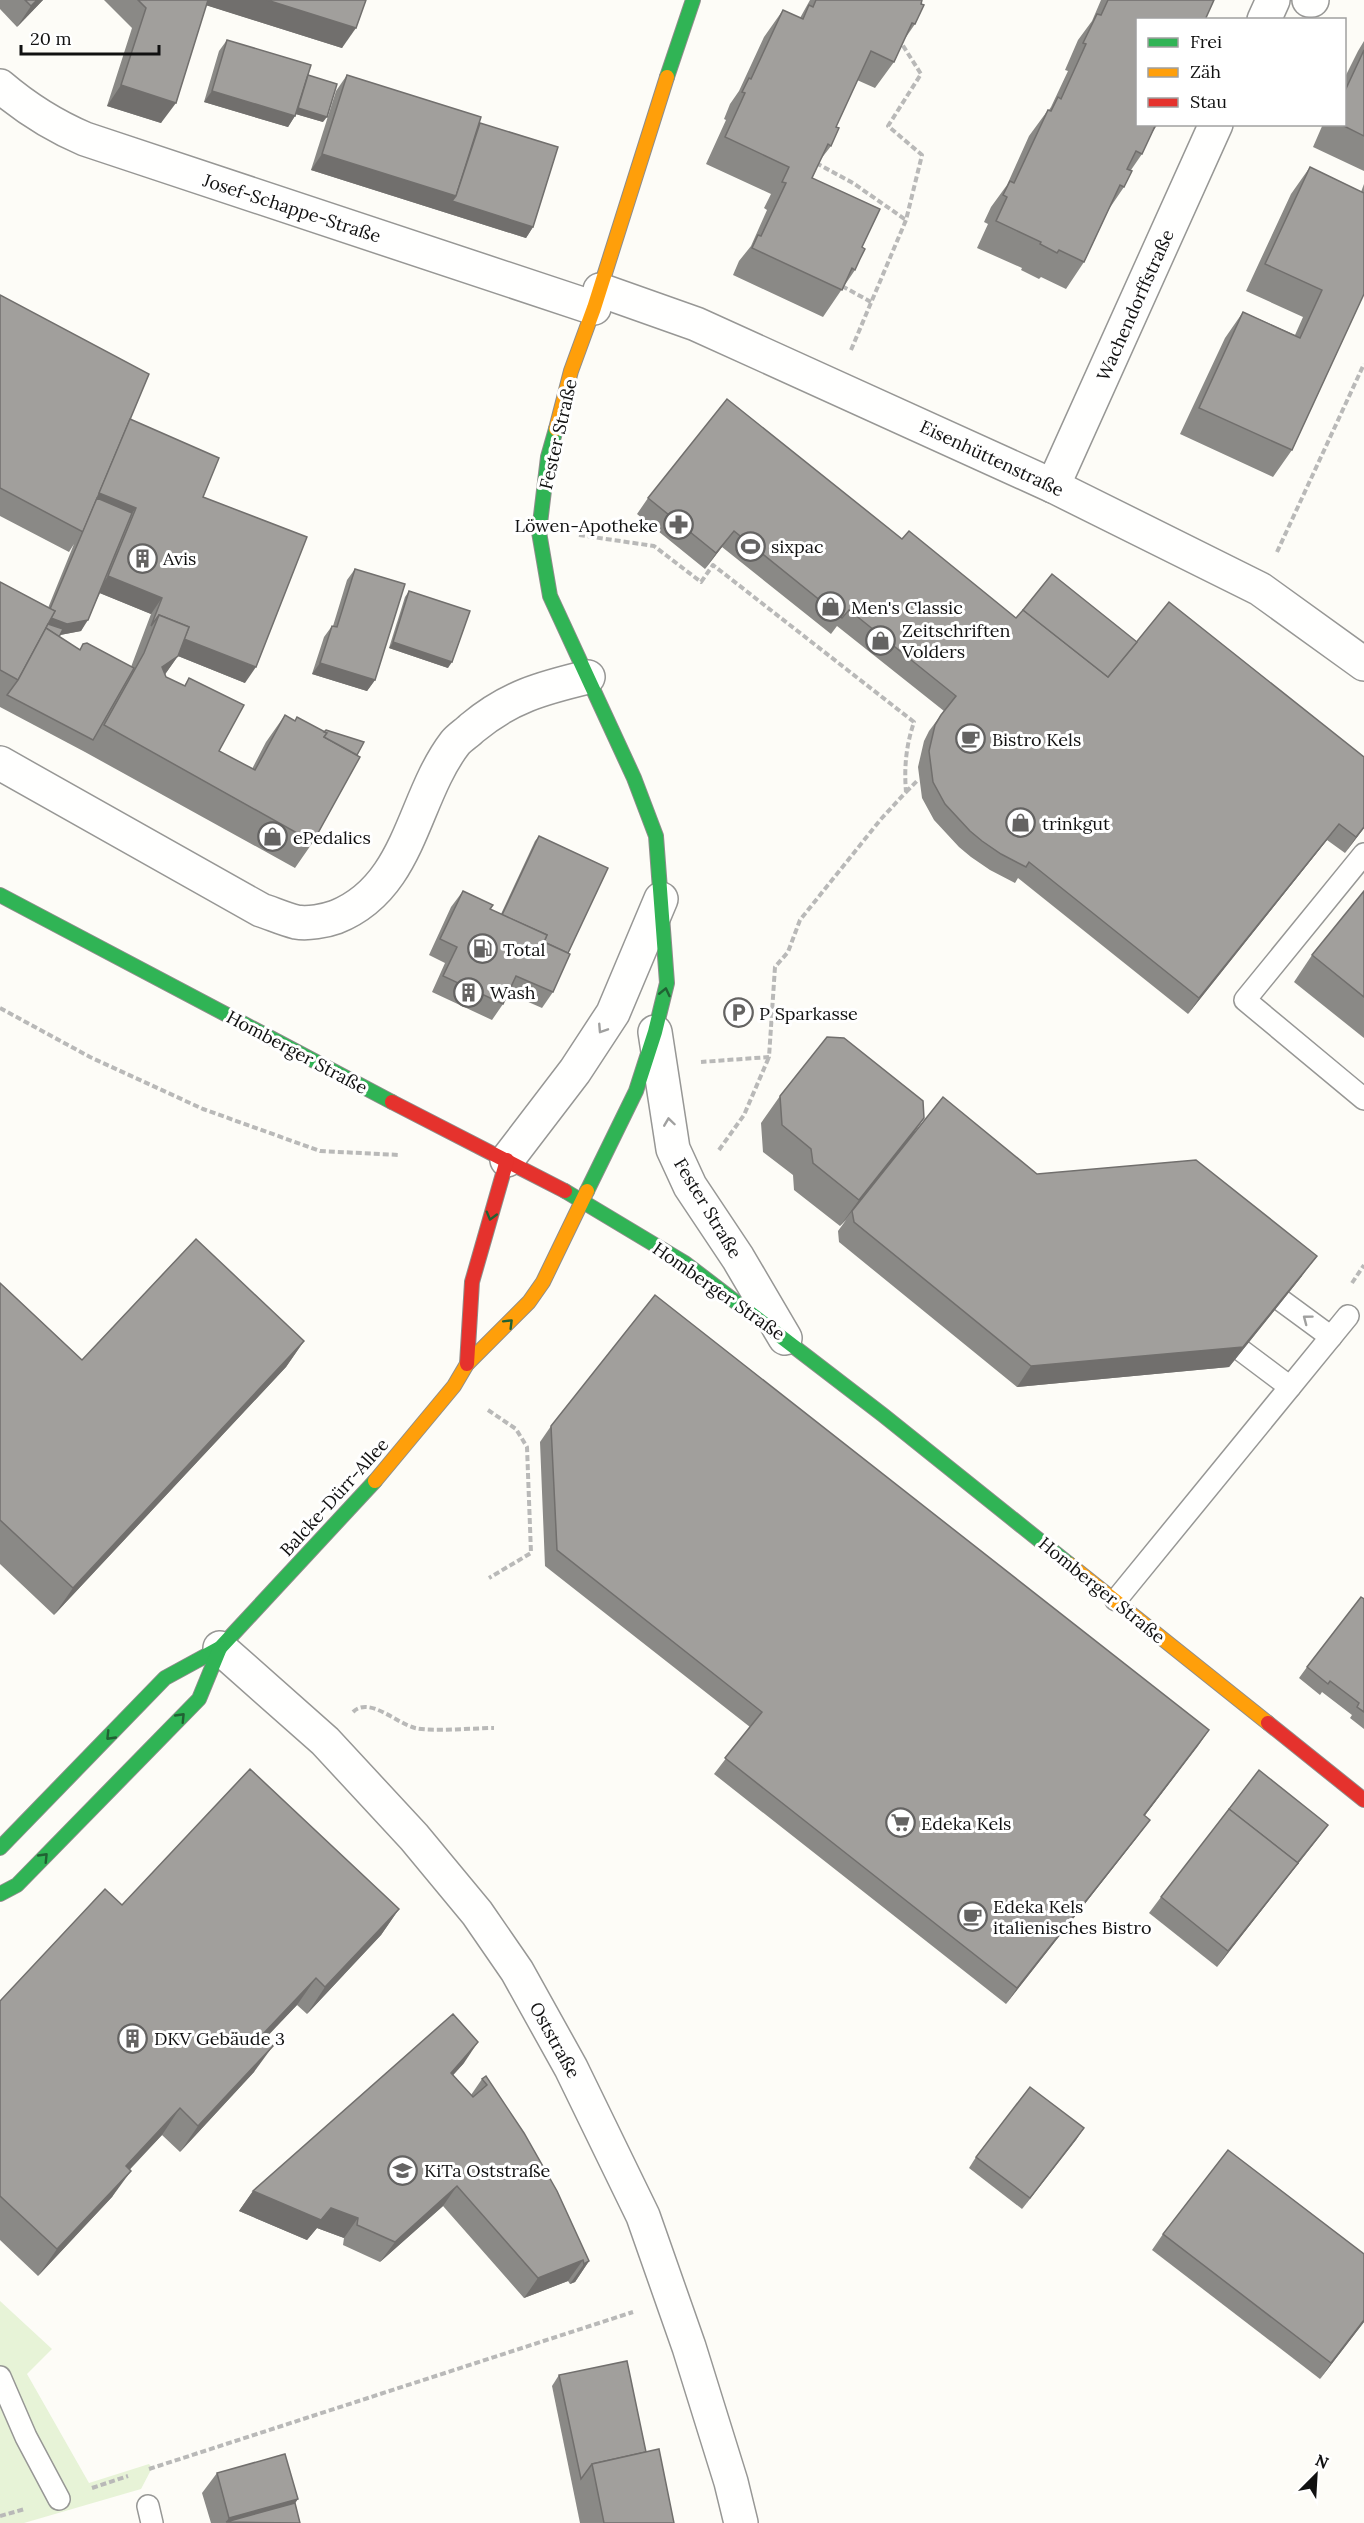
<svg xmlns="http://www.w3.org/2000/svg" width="1364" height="2523" font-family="Lora,serif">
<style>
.park{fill:#e7f3d7}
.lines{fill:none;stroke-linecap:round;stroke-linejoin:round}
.lane-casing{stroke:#979795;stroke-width:24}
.street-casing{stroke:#979795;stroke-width:36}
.fast-casing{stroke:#8e8d8b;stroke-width:16}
.slow-casing{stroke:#8e8d8b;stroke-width:16}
.jam-casing{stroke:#8e8d8b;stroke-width:16}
.path{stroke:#b9b9b8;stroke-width:4;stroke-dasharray:6 3;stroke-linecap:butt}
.lane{stroke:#fffffe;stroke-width:21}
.street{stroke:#fffffe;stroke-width:33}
.fast{stroke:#30b455;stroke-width:14}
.slow{stroke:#ff9f0a;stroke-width:14}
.jam{stroke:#e5322d;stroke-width:14}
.wall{fill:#8a8986;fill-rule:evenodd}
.shaded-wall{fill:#716f6d}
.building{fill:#a19f9c;stroke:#716f6d;stroke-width:1.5}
.oneway{stroke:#206233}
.oneway2{stroke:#a0a09f}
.labels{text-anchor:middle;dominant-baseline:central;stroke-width:6;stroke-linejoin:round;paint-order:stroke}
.street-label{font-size:18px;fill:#111;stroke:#fff}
.poi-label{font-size:18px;fill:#111;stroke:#fff;text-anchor:start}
</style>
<rect width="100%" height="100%" fill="#fdfcf7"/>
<path class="park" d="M0,2301L52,2349L27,2374L89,2483L149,2464L152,2468L141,2489L24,2523H0Z"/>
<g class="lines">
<defs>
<g id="lane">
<path d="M1364,854L1245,1000L1364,1099"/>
<path d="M1282,1301L1331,1337"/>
<path d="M1242,1351L1290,1387"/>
<path d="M1116,1600L1348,1316"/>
<path d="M0,2377L26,2437L59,2499"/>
<path d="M148,2506L152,2523"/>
</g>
<g id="street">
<path d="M1309,0H1312"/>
<path d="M1264,20L1273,0"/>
<path d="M0,86C27,109 52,125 85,139L594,308"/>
<path d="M600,290L696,324L1053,486L1260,589L1364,664"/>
<path d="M1053,486L1216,124"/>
<path d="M0,763L261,910C273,914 284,919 296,922C308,924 325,921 336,917C411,887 412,799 455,743C459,738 467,733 472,728C509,697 542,688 588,677"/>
<path d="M655,1032L673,1149L690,1186L738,1258L785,1338"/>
<path d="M507,1160L575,1071L613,1013L661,899"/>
<path d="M220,1648L325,1741L414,1837L477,1913L517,1971L571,2068L643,2216L689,2347L731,2482L741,2523"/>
</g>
<g id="fast">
<path d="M667,77L693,0"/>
<path d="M556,429L548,457L539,532L550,596L634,778L656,836L667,983L655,1032L636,1091L587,1191"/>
<path d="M0,895L392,1102"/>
<path d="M565,1191L685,1263L883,1415L1069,1564"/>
<path d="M0,1848L165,1678L220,1648L375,1481"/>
<path d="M0,1894L17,1885L199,1699L220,1648"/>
</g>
<g id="slow">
<path d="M556,429L571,371L594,308L667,77"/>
<path d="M375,1481L454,1386L467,1364L529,1302L543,1282L587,1191"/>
<path d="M1069,1564L1268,1723"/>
</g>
<g id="jam">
<path d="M392,1102L565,1191"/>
<path d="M467,1364L472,1282L507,1160"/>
<path d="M1268,1723L1364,1800"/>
</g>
</defs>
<use href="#lane" class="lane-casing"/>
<use href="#street" class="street-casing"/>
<use href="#fast" class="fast-casing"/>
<use href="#slow" class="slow-casing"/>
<use href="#jam" class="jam-casing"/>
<g class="path">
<path d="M816,163L853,183L906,220"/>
<path d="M842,286L871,302"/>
<path d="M851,350L906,220L922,155L888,126L921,74L900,41"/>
<path d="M579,535L654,546L701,582L713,565L914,722C906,746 904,767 906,792L881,819L800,920L788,952L775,967L769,1057L701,1062"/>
<path d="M1277,552L1364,364"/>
<path d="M906,792L917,781"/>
<path d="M0,1008L90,1057L203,1109L320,1151L400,1155"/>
<path d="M719,1150L744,1115L769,1057"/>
<path d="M1352,1283L1364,1265"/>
<path d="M488,1410L516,1429L527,1447L531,1553L489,1578"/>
<path d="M353,1712C369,1696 396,1723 415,1728C431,1732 476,1728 494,1728"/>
<path d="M149,2469L633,2312"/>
<path d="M92,2488L128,2476"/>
<path d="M0,2516L25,2509"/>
</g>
<use href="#lane" class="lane"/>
<use href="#street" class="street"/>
<use href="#fast" class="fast"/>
<use href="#slow" class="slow"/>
<use href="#jam" class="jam"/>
</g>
<g class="wall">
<path d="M0,0H43L17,27L0,9Z"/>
<path d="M104,0H366L342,48L206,5L161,123L107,106L132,28Z"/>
<path d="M810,0H922L915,24L904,40L894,62L875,88L857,80L836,127L831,146L821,159L812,178L862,247L855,270L823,317L733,275L739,261L751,246L767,210L764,208L771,194L706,164L726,120L724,119L730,104L739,91L764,37L783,10L800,18Z"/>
<path d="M1101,0H1214L1137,124H1158L1151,134L1142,154L1131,170L1124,187L1109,209L1084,262L1066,289L1041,277L1039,279L1021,270L1022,268L977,248L988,224L984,222L991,207L1007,185L1029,136L1048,110H1049L1051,107L1068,71L1065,70L1078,40L1092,21Z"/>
<path d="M227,40L308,75L323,122L296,114L288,127L204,102L219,51Z"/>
<path d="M1364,41V171L1313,147L1323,124H1344V79L1358,51Z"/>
<path d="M347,75L480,123L533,227L526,238L311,170L336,91Z"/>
<path d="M1310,167L1361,192L1364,184V294L1292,450L1273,477L1180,434L1225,338L1243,312L1295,335L1303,317L1246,291L1291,194Z"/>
<path d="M0,295L130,419L203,497L245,683L178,656L165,674L166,677L184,686L189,678L219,751L252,769L266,742L285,715L357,755L313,842L295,868L85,752L0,707V582L48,608L74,544L69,552L0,516ZM100,593L151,614L131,667L83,644L80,650L59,637L60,635L81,631Z"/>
<path d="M648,498L902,539L1016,618L1364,828L1345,853L1327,840L1188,1014L1018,878L1015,883L990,870L971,857L959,847L934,820L922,798L918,767L924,741L929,731L944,711L837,626L831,634L722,547L705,569L637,514Z"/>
<path d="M355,569L375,680L367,691L312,674L324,637L332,626H333L347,580Z"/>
<path d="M409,591L448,668L389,648L405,597Z"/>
<path d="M539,836L568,953L553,992L542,1008L508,993L503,1004L492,1020L432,992L445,963L429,955L451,907L463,891L490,909L501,914L535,841Z"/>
<path d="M1364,891V1038L1294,982L1312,955Z"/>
<path d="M780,1096L913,1134L1037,1174L1302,1276L1229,1367L1017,1387L839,1242L838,1231L846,1220L840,1226L794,1190L793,1175L763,1152L761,1123Z"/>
<path d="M0,1283L82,1360L304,1341L286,1367L54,1615L0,1564Z"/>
<path d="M551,1426L1209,1730L1145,1815L1138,1836L1006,2004L714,1774L750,1727L545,1566L540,1442Z"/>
<path d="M1364,1599V1729L1350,1718L1352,1715L1322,1692L1320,1695L1299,1678L1307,1667Z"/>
<path d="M1328,1825L1217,1967L1149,1913L1161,1897Z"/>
<path d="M122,1905L399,1909L381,1935L307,2014L297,2005L265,2038L254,2072L180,2152L162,2135L129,2169L112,2197L38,2276L0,2240V2001Z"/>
<path d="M464,2063L453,2075L471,2095L482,2079L486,2076L589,2261L575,2282L570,2284L568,2281L524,2298L443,2206L380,2262L343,2245L344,2238L317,2228L307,2240L239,2211L253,2191Z"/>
<path d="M1084,2128L1022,2209L969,2168L976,2157Z"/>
<path d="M1163,2234L1364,2322L1320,2379L1152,2250Z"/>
<path d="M559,2375L646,2452L674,2523H580L552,2386Z"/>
<path d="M217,2473L298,2499L295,2503L300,2523H211L202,2493Z"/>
</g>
<g class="shaded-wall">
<path d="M37,0H43L17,27L31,6Z"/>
<path d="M201,0H267L356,28L342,48L199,3Z"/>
<path d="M121,85L176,103L161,123L107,106Z"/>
<path d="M212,91L295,116L288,127L204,102Z"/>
<path d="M296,107L327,117L323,122L292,113Z"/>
<path d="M322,154L456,196L533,227L526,238L311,170Z"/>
<path d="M98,493L136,508L124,524L92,510Z"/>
<path d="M734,531L722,547L705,569L716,553Z"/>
<path d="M108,576L162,598L151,614L97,592Z"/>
<path d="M47,616L88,620L81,631L60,635L40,628Z"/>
<path d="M154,627L256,667L245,683L178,656L159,683Z"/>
<path d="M393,642L452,662L448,668L389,648Z"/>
<path d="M320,663L375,680L367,691L312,674Z"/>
<path d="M1339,824L1327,840L1188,1014L1199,998Z"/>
<path d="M1364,827V828L1345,853L1356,837Z"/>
<path d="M924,1118L906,1145L840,1226L859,1200Z"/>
<path d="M1317,1256L1302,1276L1229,1367L1017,1387L1031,1366Z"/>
<path d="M304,1341L286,1367L54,1615L73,1588Z"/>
<path d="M1209,1730L1198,1746L1133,1831L1144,1815Z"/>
<path d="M1150,1820L1138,1836L1006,2004L1017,1988Z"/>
<path d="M1328,1825L1320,1836L1217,1967L1228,1951Z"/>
<path d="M399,1909L381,1935L307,2014L325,1987Z"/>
<path d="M316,1978L297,2005L243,2062L262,2035Z"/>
<path d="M478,2042L464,2063L437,2093L451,2073Z"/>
<path d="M273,2046L254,2072L180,2152L198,2126Z"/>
<path d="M180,2108L162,2135L108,2193L126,2166Z"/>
<path d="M1084,2128L1076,2140L1022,2209L1030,2198Z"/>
<path d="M131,2171L112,2197L38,2276L57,2249Z"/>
<path d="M457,2186L443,2206L380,2262L395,2242Z"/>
<path d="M253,2191L331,2208L358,2218L344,2238L317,2228L307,2240L239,2211Z"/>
<path d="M583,2260L568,2281L524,2298L538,2278Z"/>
<path d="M589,2261L575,2282L570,2284L584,2264Z"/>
<path d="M1364,2320V2322L1320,2379L1331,2363Z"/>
<path d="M298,2499L283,2519L226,2522L229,2518Z"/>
</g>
<g class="building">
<path d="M25,0H37L31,6Z"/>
<path d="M138,0H208L176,103L121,85L146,8Z"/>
<path d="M267,0H366L356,28Z"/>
<path d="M816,0H922L921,4L924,5L915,24L912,23L894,62L871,51L836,127L839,128L831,146L828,144L812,178L880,209L862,247L865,249L860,259L855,270L852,268L842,290L752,248L758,235L761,236L786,183L782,182L789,167L725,137L745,93L742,92L749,78L751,79L783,10L803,19L809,5L813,7Z"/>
<path d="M1108,0H1214L1205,20H1137V124H1156L1142,154L1136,151L1127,169L1132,171L1124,187L1120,185L1084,262L1059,250L1057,253L1040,244L1041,242L996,221L1007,197L1003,195L1010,181L1014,183L1048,110L1051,111L1058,97L1061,99L1086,44L1083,43L1097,14L1101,15Z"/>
<path d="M227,40L311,65L295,116L212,91Z"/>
<path d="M1364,50V136L1340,124H1344V93Z"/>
<path d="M308,75L337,84L327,117L298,108Z"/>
<path d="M347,75L481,117L456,196L322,154Z"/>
<path d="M480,123L558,147L533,227L452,201L456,196Z"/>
<path d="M1310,167L1364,193V294L1292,450L1199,408L1243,312L1300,338L1322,290L1265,264Z"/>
<path d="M0,295L149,374L83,532L0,488Z"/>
<path d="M727,399L902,539L909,531L1016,618L1023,610L1108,677L1169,602L1364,757V827L1356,837L1339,824L1199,998L1029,862L1026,867L1001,854L982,841L970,831L945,804L933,782L929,751L935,725L941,715L956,696L849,610L842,618L734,531L716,553L648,498Z"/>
<path d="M130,419L219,458L203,497L307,537L256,667L184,639L189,627L159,615L151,626L162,598L108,576L136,508L99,493Z"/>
<path d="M97,498L132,513L88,620L67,624L51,618L55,611L50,609Z"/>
<path d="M355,569L405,584L375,680L320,663L332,626L337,627Z"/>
<path d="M1052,574L1137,642L1108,677L1023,610Z"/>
<path d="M0,582L55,611L18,680L0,670Z"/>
<path d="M409,591L470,611L452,662L393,642Z"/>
<path d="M159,615L189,627L178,656L162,667L166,677L185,686L189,678L244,705L219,751L255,770L285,715L295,721L297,717L327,733L324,737L360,757L313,842L104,725L144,653Z"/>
<path d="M48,624L63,629L59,637L46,628Z"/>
<path d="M46,628L80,650L83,644L87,643L134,668L93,740L7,695L18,680Z"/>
<path d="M326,730L364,742L357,755L324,737L327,733L324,732Z"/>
<path d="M539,836L608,868L568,953L544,942L547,935L502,915Z"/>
<path d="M463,891L493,905L490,909L547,935L544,942L570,954L553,992L516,976L503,1004L443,976L457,947L440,939Z"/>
<path d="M1364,891V997L1312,955Z"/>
<path d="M827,1037L844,1038L923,1101L924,1118L859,1200L813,1163L811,1149L782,1125L780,1096Z"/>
<path d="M943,1097L1037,1174L1196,1160L1317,1256L1243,1347L1031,1366L854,1222L852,1211Z"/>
<path d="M196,1239L304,1341L73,1588L0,1520V1283L82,1360Z"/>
<path d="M655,1295L1209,1730L1144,1815L1150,1820L1017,1988L725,1758L762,1712L557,1550L551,1426Z"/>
<path d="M1361,1597L1364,1599V1712L1357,1707L1359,1703L1330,1681L1328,1684L1307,1667Z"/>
<path d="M250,1769L399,1909L325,1987L316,1978L262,2035L273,2046L198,2126L180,2108L126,2166L131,2171L57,2249L0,2196V2001L105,1889L122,1905Z"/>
<path d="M1259,1770L1328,1825L1294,1867L1298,1863L1229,1809Z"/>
<path d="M1229,1809L1298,1863L1228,1951L1161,1897Z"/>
<path d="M453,2014L478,2042L451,2073L473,2097L487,2085L482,2079L486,2076L524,2133L557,2191L589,2261L584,2264L583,2260L538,2278L457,2186L395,2242L357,2225L358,2218L331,2208L321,2220L253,2191Z"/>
<path d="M1030,2087L1084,2128L1030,2198L976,2157Z"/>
<path d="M1228,2150L1364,2254V2320L1331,2363L1163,2234Z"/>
<path d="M627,2361L646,2452L592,2464L581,2479L559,2375Z"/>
<path d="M659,2449L674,2523H604L592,2464Z"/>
<path d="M285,2454L298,2499L229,2518L217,2473Z"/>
<path d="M295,2503L300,2523L226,2522Z"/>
</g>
<defs><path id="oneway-chevron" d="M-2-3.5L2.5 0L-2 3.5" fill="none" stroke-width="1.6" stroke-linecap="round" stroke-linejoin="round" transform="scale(1.5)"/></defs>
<g class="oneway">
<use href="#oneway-chevron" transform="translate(665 992) rotate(-77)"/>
<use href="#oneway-chevron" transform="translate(491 1216) rotate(106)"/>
<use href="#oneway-chevron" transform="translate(509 1323) rotate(-45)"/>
<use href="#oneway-chevron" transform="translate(181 1717) rotate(-46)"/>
<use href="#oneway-chevron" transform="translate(110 1736) rotate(134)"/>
<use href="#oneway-chevron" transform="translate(44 1857) rotate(-46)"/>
</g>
<g class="oneway2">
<use href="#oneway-chevron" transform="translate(602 1029) rotate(123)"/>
<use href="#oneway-chevron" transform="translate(669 1122) rotate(-98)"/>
<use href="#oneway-chevron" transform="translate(1307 1319) rotate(-143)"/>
</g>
<defs>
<symbol id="pharmacy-ring" viewBox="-11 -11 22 22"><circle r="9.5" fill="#fff" stroke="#646362" stroke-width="1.5"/><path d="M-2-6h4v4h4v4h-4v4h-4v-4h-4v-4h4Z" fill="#646362"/></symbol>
<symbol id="stadium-ring" viewBox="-11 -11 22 22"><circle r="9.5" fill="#fff" stroke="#646362" stroke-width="1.5"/><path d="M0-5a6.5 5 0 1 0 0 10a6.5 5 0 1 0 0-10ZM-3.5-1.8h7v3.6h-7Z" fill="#646362"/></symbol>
<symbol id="building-ring" viewBox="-11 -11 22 22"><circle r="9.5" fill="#fff" stroke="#646362" stroke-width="1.5"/><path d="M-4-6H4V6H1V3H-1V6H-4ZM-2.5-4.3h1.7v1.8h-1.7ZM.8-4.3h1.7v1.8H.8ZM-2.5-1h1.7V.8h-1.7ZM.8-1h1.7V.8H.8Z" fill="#646362"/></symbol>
<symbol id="shop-ring" viewBox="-11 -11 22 22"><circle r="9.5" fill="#fff" stroke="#646362" stroke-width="1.5"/><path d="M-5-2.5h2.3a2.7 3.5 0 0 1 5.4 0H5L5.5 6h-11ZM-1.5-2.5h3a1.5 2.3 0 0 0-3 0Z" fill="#646362"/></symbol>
<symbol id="cafe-ring" viewBox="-11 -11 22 22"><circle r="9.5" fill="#fff" stroke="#646362" stroke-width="1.5"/><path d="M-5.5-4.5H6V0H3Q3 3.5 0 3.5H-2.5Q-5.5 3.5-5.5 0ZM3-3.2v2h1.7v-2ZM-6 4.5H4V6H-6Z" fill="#646362"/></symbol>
<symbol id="fuel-ring" viewBox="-11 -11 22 22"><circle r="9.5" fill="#fff" stroke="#646362" stroke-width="1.5"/><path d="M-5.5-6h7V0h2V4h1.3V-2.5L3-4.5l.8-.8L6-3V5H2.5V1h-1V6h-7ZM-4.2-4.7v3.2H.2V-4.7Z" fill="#646362"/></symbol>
<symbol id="parking-ring" viewBox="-11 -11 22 22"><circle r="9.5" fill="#fff" stroke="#646362" stroke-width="1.5"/><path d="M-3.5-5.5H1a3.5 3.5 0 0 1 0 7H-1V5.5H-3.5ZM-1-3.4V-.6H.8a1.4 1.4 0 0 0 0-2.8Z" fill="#646362"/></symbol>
<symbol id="supermarket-ring" viewBox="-11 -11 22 22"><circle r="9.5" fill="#fff" stroke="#646362" stroke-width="1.5"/><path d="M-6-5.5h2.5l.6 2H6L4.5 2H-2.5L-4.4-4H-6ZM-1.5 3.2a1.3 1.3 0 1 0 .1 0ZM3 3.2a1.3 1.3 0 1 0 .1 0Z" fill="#646362"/></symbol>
<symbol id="school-ring" viewBox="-11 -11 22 22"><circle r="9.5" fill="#fff" stroke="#646362" stroke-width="1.5"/><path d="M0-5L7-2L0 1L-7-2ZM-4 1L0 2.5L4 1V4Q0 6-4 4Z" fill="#646362"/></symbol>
</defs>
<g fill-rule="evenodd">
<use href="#pharmacy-ring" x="662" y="508" width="33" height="33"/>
<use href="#stadium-ring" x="734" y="530" width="33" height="33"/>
<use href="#building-ring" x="126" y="542" width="33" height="33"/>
<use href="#shop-ring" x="814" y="590" width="33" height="33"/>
<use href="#shop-ring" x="864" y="624" width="33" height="33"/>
<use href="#cafe-ring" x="954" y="722" width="33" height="33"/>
<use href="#shop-ring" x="1004" y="806" width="33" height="33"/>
<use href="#shop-ring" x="256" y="820" width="33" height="33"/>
<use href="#fuel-ring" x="466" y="932" width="33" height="33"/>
<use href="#building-ring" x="452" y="976" width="33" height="33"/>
<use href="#parking-ring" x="722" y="996" width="33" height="33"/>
<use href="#supermarket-ring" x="884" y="1806" width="33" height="33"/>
<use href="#cafe-ring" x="956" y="1900" width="33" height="33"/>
<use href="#building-ring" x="116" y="2022" width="33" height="33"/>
<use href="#school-ring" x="386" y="2154" width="33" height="33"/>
</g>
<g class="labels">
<g class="street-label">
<text transform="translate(292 208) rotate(18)">Josef-Schappe-Straße</text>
<text transform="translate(1135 305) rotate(-66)">Wachendorffstraße</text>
<text transform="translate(558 434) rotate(-77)">Fester Straße</text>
<text transform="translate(992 458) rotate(25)">Eisenhüttenstraße</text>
<text transform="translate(297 1052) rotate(28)">Homberger Straße</text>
<text transform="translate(708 1208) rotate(59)">Fester Straße</text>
<text transform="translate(719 1291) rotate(35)">Homberger Straße</text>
<text transform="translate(334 1497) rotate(-48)">Balcke-Dürr-Allee</text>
<text transform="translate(1102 1590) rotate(39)">Homberger Straße</text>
<text transform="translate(555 2040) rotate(61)">Oststraße</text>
</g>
<g class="poi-label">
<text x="658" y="525" text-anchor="end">Löwen-Apotheke</text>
<text x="771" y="546">sixpac</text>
<text x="163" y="558">Avis</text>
<text x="851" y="607">Men's Classic</text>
<text x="902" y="630">Zeitschriften<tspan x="902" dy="21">Volders</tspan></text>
<text x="992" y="739">Bistro Kels</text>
<text x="1042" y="823">trinkgut</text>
<text x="293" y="837">ePedalics</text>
<text x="503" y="949">Total</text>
<text x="490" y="992">Wash</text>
<text x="759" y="1013">P Sparkasse</text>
<text x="921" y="1823">Edeka Kels</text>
<text x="993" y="1906">Edeka Kels<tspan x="993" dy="21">italienisches Bistro</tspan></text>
<text x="154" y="2038">DKV Gebäude 3</text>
<text x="424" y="2170">KiTa Oststraße</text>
</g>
</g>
<rect x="1136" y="18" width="210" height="108" fill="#ffffff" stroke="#a0a0a0" stroke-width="1.5"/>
<rect x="1148" y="38" width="30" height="9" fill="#30b455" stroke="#a0a0a0" stroke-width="1.5"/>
<text x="1190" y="48" font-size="18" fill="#111111">Frei</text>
<rect x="1148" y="68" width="30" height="9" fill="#ff9f0a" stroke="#a0a0a0" stroke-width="1.5"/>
<text x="1190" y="78" font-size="18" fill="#111111">Zäh</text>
<rect x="1148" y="98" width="30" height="9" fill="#e5322d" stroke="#a0a0a0" stroke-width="1.5"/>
<text x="1190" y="108" font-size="18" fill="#111111">Stau</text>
<g transform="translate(1316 2475) rotate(24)" stroke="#ffffff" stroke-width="4.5" paint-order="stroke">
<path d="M0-4.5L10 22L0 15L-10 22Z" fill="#111111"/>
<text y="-9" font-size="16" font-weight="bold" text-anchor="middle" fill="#111111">N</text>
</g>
<path d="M21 45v9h138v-9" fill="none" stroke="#111111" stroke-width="3"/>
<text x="30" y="45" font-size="18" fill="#111111" stroke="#ffffff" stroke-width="4.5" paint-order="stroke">20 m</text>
</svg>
